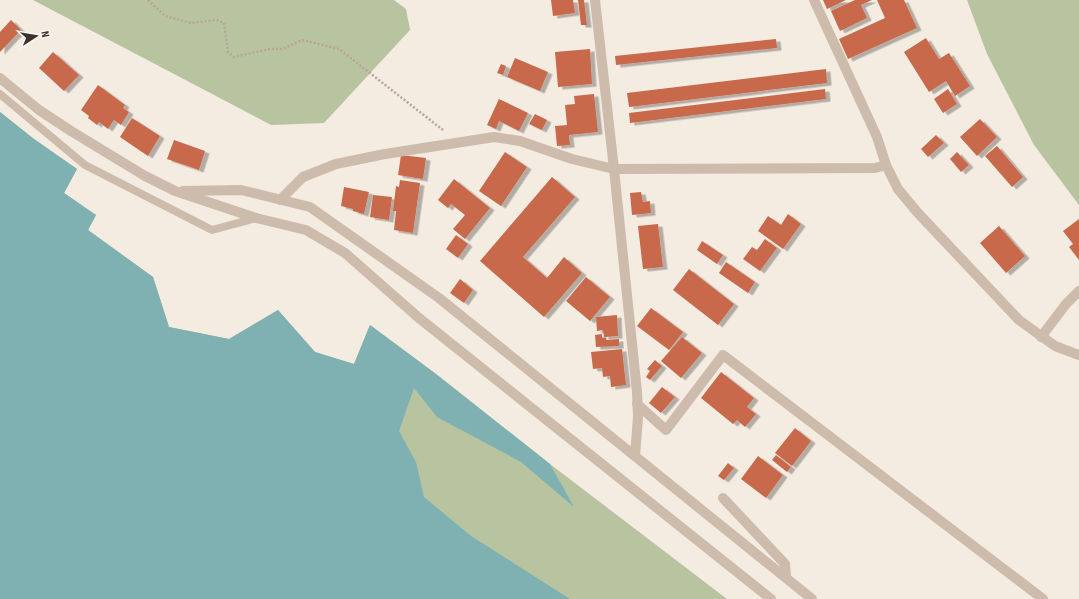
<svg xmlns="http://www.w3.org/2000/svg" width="1079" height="599" font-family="'Sofia Sans Condensed',sans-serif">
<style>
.green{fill:#b8c4a0}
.water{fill:#7fb0b2}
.building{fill:#c8694b;filter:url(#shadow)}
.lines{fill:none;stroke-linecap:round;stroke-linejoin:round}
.path{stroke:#b9a596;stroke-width:2.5;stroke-dasharray:2 2;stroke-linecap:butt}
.service{stroke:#cdbbac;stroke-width:8}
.minor{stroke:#cdbbac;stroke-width:10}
</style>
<defs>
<filter id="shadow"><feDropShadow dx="4.5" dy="2.5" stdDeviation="0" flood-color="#0004"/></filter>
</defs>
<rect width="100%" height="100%" fill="#f4ebe1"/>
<g class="green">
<path d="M33,0H394L406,9L410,30L324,123L271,125Z"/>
<path d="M967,0H1079V205L1034,145L987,54Z"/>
<path d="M0,112L34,139L77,169L64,193L96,215L88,230L153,277L169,327L229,339L278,310L315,352L354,364L370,325L436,374L550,464L727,599H419L137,381Z"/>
</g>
<path class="water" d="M0,112L34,139L77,169L64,193L96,215L88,230L153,277L169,327L229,339L278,310L315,352L354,364L370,325L436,374L550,464L574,507L521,462L437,417L414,388L399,431L416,462L424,497L471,536L570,599H0Z"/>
<g class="building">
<path d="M551,0H573L575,13L553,16Z"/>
<path d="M578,0H584L587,25H581Z"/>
<path d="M823,0H846L827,9Z"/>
<path d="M855,0H872L861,5L867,18L840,31L831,11Z"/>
<path d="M877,0H904L917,28L848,59L839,39L885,18Z"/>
<path d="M11,20L21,30L0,52V32Z"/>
<path d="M926,38L939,59L949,53L970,86L955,96L946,81L929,92L904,52Z"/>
<path d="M776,39L777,48L616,65L615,56Z"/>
<path d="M590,49L592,84L558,87L555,52Z"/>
<path d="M53,52L79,75L64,91L39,68Z"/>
<path d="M515,58L548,72L540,91L507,77Z"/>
<path d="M501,64L506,66L503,75L497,73Z"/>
<path d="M826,69L827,83L629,107L627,93Z"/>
<path d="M98,85L125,105L123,108L129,112L121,125L114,120L108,129L99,122L97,125L88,118L89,116L81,110Z"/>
<path d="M825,89L826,99L630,123L629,113Z"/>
<path d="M948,89L957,104L943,113L934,99Z"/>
<path d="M594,94L598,132L569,135L570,145L557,146L555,126L567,125L565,105L575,104L574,96Z"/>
<path d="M499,99L528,113L519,131L499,121L496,129L487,125Z"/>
<path d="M535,114L547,120L542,130L529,124Z"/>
<path d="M132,118L160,136L148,156L120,137Z"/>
<path d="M980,119L997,137L977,156L960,137Z"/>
<path d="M936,135L944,143L928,157L921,149Z"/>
<path d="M174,140L205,151L199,170L167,159Z"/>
<path d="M997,146L1023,177L1012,187L985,156Z"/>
<path d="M505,152L527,167L501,206L479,191Z"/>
<path d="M957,152L969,165L961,172L950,159Z"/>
<path d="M401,155L426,158L423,179L398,175Z"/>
<path d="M552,177L575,197L523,257L547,278L564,257L582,273L544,317L480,261Z"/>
<path d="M454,179L490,208L465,239L453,229L465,215L451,204L448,208L438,200Z"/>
<path d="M400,180L420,183L413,233L394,230L396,211H393L396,186L399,187Z"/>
<path d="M344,187L369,192L364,214L353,211V209L341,206Z"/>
<path d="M641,192L643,202L650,201L651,213L632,215L630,193Z"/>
<path d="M373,195L392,197L389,220L370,217Z"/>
<path d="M788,214L801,224L783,249L758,231L768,216L781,225Z"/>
<path d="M1079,219V260L1069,247L1073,244L1063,231Z"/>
<path d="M658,224L663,267L643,269L638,226Z"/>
<path d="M999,226L1025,256L1006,273L980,243Z"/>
<path d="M456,235L468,244L458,258L446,249Z"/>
<path d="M765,239L777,248L760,271L743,259L752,247L757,250Z"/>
<path d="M702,241L723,255L717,264L697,250Z"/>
<path d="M726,262L755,282L748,293L719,273Z"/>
<path d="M689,269L734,304L718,325L673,290Z"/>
<path d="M586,277L610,297L590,321L566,301Z"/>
<path d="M460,279L473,290L464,303L450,293Z"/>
<path d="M651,308L683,332L669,350L637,326Z"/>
<path d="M617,315L618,336L604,337L603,330L597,331L596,317Z"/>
<path d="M602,334V338H606V340L619,339V346L596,347L595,335Z"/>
<path d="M682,337L702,353L681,378L661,361Z"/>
<path d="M622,349L626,385L611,387L610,376L603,377L602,368L593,369L591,352Z"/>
<path d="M655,360L662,366L650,380L646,377L650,371L647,369Z"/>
<path d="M721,372L754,398L747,407L756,414L745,427L737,420L733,424L701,398Z"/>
<path d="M662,387L675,397L661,413L649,403Z"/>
<path d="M795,428L811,441L792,466L775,453Z"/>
<path d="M776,455L791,467L787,472L772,460Z"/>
<path d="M758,456L783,475L766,498L741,479Z"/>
<path d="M728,463L734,468L724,480L718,476Z"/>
</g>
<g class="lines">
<path class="path" d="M148,0L165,16L191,23L216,20L224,23L228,52L234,57L270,49H283L302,40L339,49L443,130"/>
<path class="service" d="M0,94L85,165L212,230L256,218"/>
<g class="minor">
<path d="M595,0L614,169L637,392L638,417L635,456"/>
<path d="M814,0L877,137L886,165L898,189L917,212L1019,320L1055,346L1079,355"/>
<path d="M0,78L39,110L71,131L145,176L175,191L256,218L306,230L345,253L419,318L771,599"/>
<path d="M183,191L241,190L310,207L439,298L812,599"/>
<path d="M280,200L303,177L336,164L385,154L494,137L520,141L572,159L614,169L875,168L886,165"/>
<path d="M1041,337L1066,304L1079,291"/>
<path d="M637,404L666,430L723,355L1043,599"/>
<path d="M723,498L785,564L786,577"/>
</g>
</g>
<g transform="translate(36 36) rotate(78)" stroke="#fbf5ee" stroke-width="3" paint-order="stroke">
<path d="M0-3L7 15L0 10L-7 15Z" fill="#3b302b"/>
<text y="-6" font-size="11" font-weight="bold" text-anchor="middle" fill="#3b302b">N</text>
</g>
</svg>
